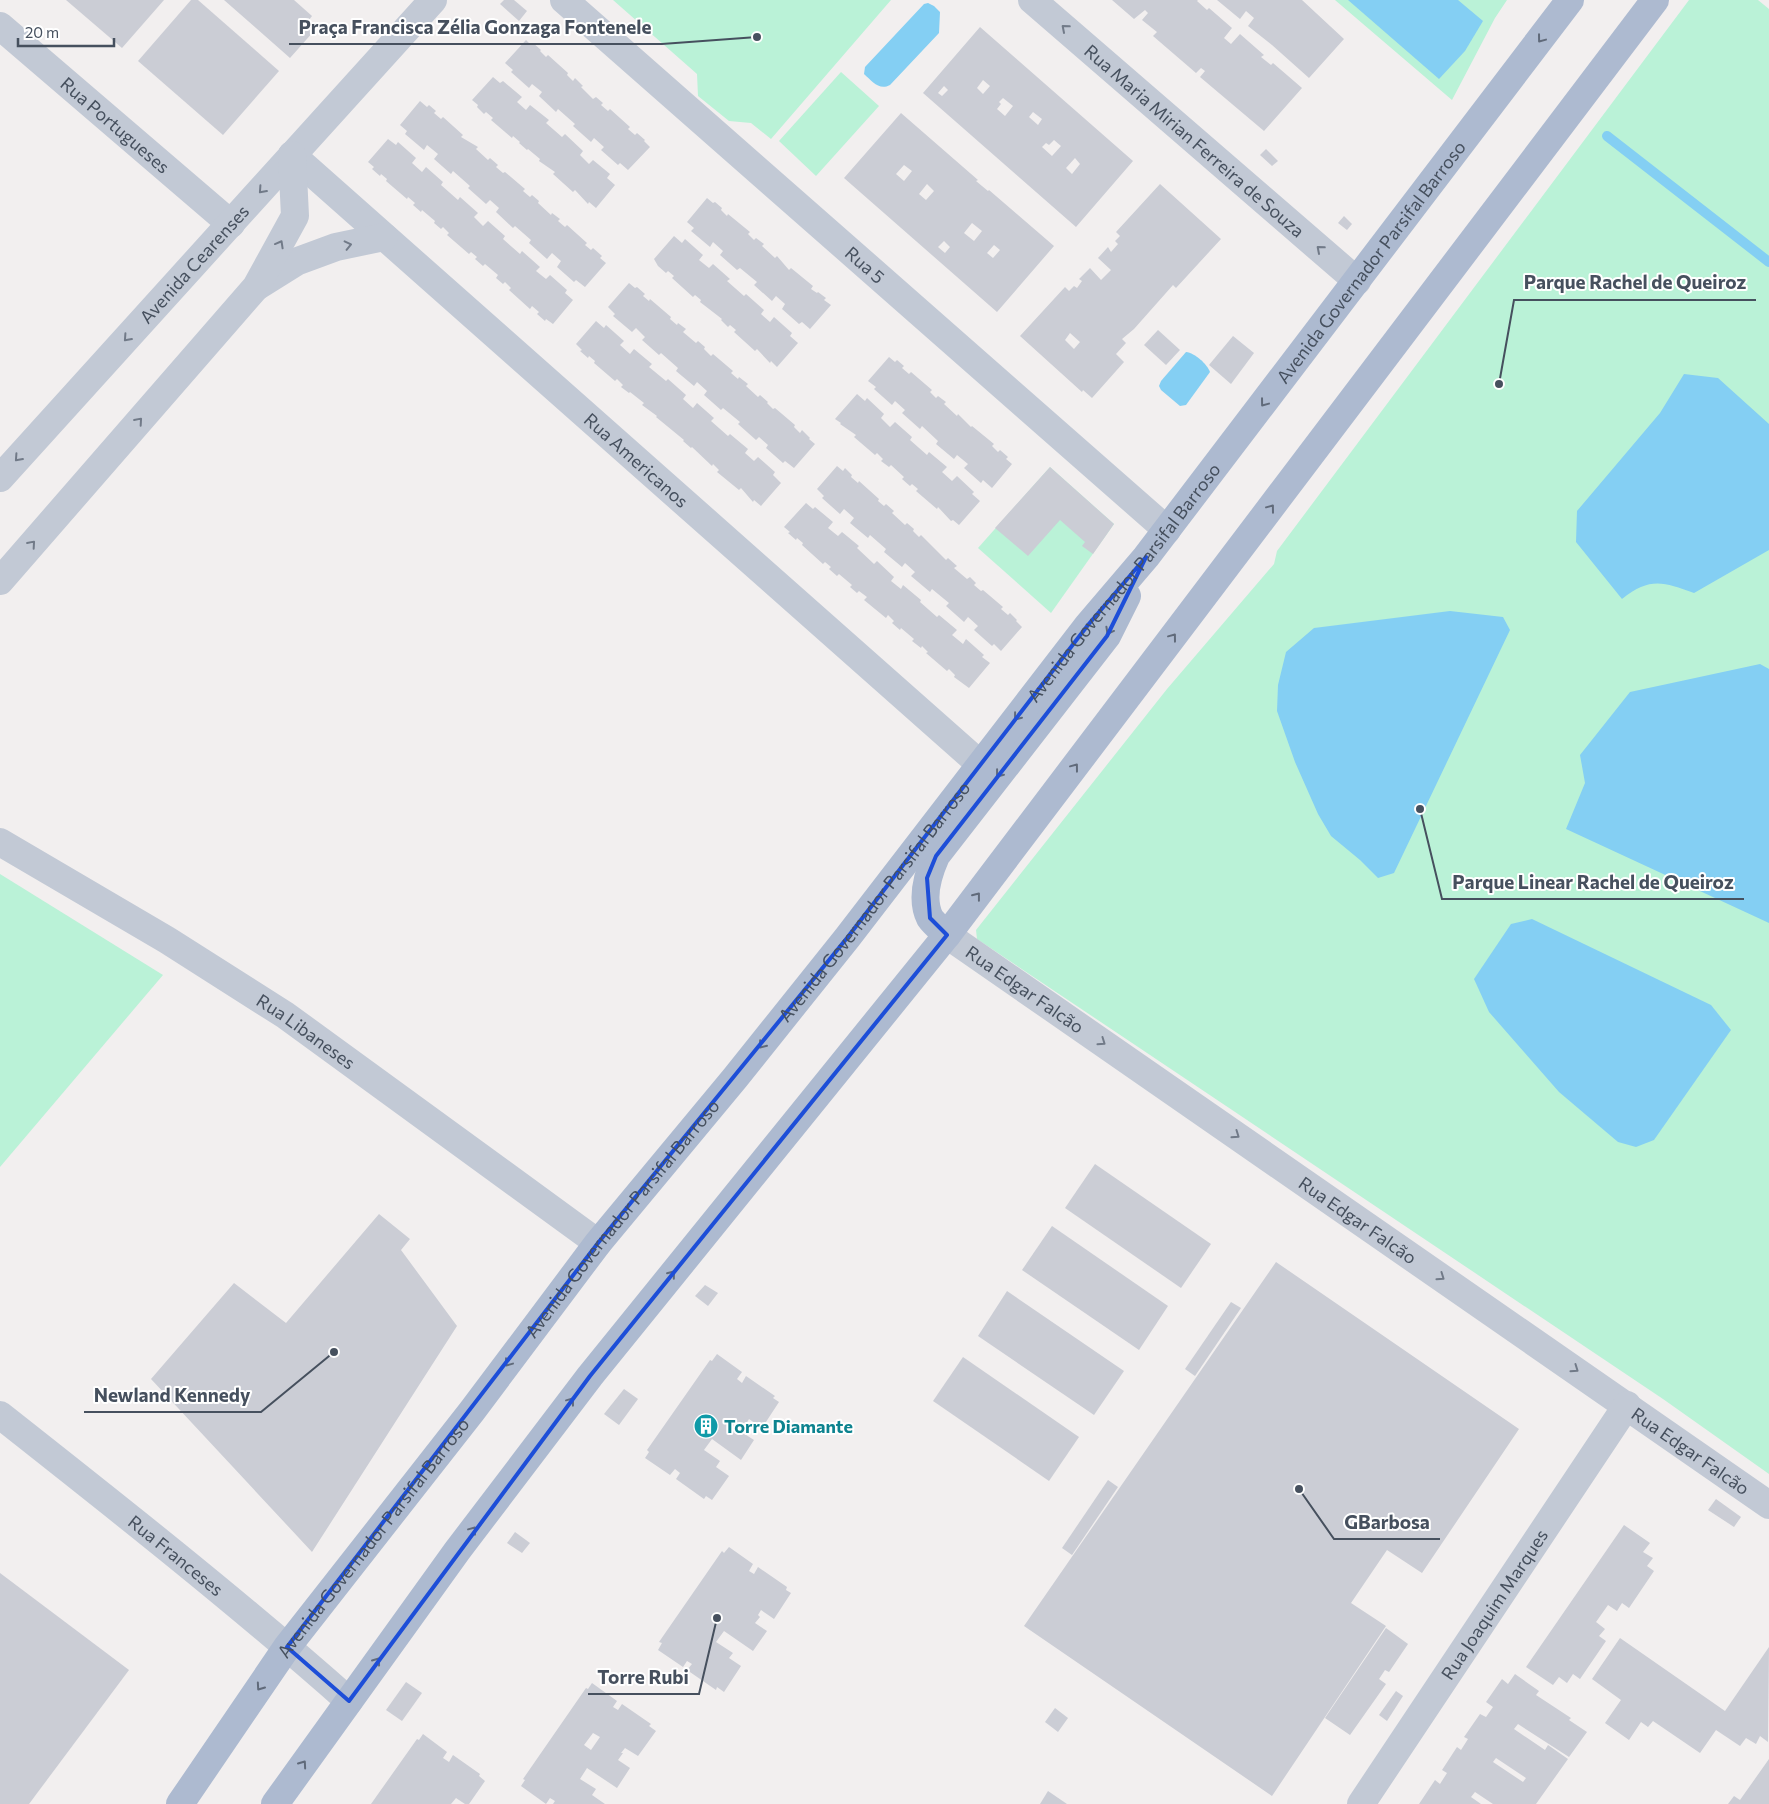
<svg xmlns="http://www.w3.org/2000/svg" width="1769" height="1804" font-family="Commissioner,sans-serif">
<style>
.green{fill:#baf2d7}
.water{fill:#84cff3}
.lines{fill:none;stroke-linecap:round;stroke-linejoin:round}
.stream{stroke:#84cff3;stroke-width:10}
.building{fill:#cbcdd5;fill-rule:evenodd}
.minor{stroke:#c2c9d5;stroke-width:28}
.primary{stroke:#adbad0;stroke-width:28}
.oneway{stroke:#717a88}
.oneway2{stroke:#606a7a}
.marked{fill:none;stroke:#1d4ed8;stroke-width:4;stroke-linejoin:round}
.labels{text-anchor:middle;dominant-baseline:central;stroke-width:4;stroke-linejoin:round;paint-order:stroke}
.street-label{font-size:18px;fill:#46505e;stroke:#fff}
.culture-label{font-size:18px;font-weight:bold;fill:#0d838f;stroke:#fff;text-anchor:start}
.leader{fill:none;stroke:#46505e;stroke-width:2}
.callout-dot{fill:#46505e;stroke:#fff;stroke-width:2}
.callout-label{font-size:19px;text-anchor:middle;font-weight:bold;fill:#46505e;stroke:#fff;stroke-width:4;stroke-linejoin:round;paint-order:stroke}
</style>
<rect width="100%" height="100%" fill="#f2efef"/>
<g class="green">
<path d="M613,0H891L771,139L751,123L729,121L698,96L697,74Z"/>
<path d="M1335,0H1507L1495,18L1452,100Z"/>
<path d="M1689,0H1758L1769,9V1474L1663,1399L977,939L976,930L1167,689L1274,564L1277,551Z"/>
<path d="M841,72L879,106L816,176L779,141Z"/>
<path d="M1050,467L1114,524L1051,613L978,548Z"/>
<path d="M0,874L163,975L0,1167Z"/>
</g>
<g class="water">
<path d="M1348,0H1458L1483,21L1465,51L1439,79Z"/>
<path d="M928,3L934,6L940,12L939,33L890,85C879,91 872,81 864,74L865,67L924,4Z"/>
<path d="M1186,352C1195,353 1207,364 1210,372L1186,405L1180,406L1161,390L1159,386L1161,381Z"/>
<path d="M1684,374L1718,378L1769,424V550L1694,593C1663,582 1650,577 1622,599L1576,542L1577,511L1660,413Z"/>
<path d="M1450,611L1503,617L1510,630L1394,873L1378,878L1360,860L1331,836L1318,814L1295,762L1277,711L1278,685L1286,652L1314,628Z"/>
<path d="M1760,664L1769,669V923L1566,829L1585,783L1580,755L1630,692Z"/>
<path d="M1532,919L1711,1005L1731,1030L1654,1140L1636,1147L1618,1142L1559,1092L1489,1012L1474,979L1511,924Z"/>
</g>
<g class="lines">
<path class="stream" d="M1607,136L1769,262"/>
</g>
<g class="building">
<path d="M66,0H164L122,48Z"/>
<path d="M191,0H198L279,71L223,135L138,61Z"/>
<path d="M224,0H294L312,16L306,24L314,31L290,58Z"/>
<path d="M504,0H514L527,11L519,21L500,4Z"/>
<path d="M1112,0H1198L1197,1L1207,10L1209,8L1232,28L1224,38L1231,44L1240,34L1264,55L1261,57L1271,65L1273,63L1302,88L1264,131L1200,77L1205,71L1201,68L1196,73L1153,36L1157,32L1142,20L1148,13L1145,10L1134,19Z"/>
<path d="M1217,0H1302L1344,39L1309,78L1272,45L1248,26L1254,18L1246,11L1240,19Z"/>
<path d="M980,27L1133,161L1076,227L923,93ZM983,80L990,86L983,94L977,88ZM944,86L948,90L942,96L938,93ZM1003,98L1013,106L1005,116L997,109L1001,104L999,102ZM1033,112L1042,119L1038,125L1029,117ZM1054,140L1061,146L1052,156L1042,147L1046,143L1049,145ZM1075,158L1080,164L1072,174L1066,168Z"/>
<path d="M526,40L531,45L533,43L541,50L540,51L546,57L548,55L568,73L567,75L573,81L575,78L583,86L581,87L593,99L596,97L603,103L601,105L608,111L610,109L630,127L628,129L635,135L637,133L645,140L644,141L650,147L628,170L620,163L618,165L601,150L604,147L594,138L591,142L573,126L575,124L558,109L556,112L539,96L542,92L532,84L529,88L511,72L513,70L505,63Z"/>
<path d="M493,77L500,83L503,81L522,97L517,102L526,110L530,105L549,120L546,123L562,137L565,134L583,151L580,155L589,164L593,160L610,174L607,178L615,185L596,208L589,202L588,204L575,190L573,192L553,174L555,172L539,161L540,159L528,149L527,150L519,143L520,142L513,136L512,138L491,120L493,118L486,112L484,114L477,107L478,105L472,100Z"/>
<path d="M420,101L427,107L429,105L436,111L434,113L441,119L443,117L463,135L461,137L478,147L476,149L488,160L490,158L498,165L496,167L503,173L505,172L525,189L523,191L530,197L532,195L539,201L538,203L551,215L552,213L560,219L558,221L565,227L567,225L587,243L585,245L591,250L593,248L602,256L600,258L606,263L585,287L576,280L574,282L557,267L561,261L552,253L547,259L529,243L531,240L515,226L513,228L496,212L499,208L490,200L486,204L468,188L470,186L453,171L451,174L434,159L438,154L427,145L424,150L405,134L407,131L400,125Z"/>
<path d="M901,113L978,180L976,181L988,191L989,190L1054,246L997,312L844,178ZM904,165L912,171L904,181L896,174ZM927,184L934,191L926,200L919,194ZM972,223L982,231L974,241L964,233ZM944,241L950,247L945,253L938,247ZM994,245L1000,250L993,258L987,253Z"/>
<path d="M388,139L396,145L398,142L416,158L412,163L422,172L426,167L443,182L441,185L458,200L460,197L478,213L474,217L483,226L488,221L505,236L503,239L520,254L522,251L540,267L536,271L546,279L550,275L567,290L565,293L573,300L553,324L546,319L545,321L537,314L539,312L532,306L530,309L509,290L511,288L505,282L503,284L496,278L498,275L485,264L483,266L475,259L477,257L471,252L469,254L447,235L449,233L443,227L441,229L434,223L435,221L422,210L421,212L413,205L415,203L408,197L407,199L386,181L387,179L381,174L380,176L372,169L374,167L368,162Z"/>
<path d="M1266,149L1278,161L1272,166L1260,155Z"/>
<path d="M1160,184L1221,239L1176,288L1173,285L1134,329L1122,339L1126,343L1116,354L1124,362L1092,398L1083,390L1082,392L1020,336L1065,287L1069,291L1074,286L1077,288L1082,281L1079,279L1090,268L1101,280L1111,270L1098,258L1108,247L1111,252L1118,244L1115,241L1120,236L1116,232ZM1070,333L1080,342L1074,349L1065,340Z"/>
<path d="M707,198L713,203L715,202L722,208L721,210L727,216L728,214L750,232L748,234L754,240L756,238L764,244L762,246L775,258L777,256L789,270L791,268L813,286L811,289L817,293L818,292L826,298L824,300L831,305L810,329L802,322L799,324L782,309L785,304L776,296L772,301L754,285L757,282L740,268L737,270L720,255L723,251L713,242L710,247L691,231L694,228L687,222Z"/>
<path d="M1344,216L1352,224L1347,230L1338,223Z"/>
<path d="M674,236L682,243L685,239L703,255L699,260L709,268L713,264L730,279L727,281L744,296L746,294L764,310L761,314L770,322L774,317L792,333L790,336L798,343L777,367L771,361L770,363L757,349L755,351L734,332L736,330L730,325L728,327L721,320L722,319L700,302L701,300L695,295L693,297L672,278L674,276L668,271L666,273L658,266L654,259Z"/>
<path d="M629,283L635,288L637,287L645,294L643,296L649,301L650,299L671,317L670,319L677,325L678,323L686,329L683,332L696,343L698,341L705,347L704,349L711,356L713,354L733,371L731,373L738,379L739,377L748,384L746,386L758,397L760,395L768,402L767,403L773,409L775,408L795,425L794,427L800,433L802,430L810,438L809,439L815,444L794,468L785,461L783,463L766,448L768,445L759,437L756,440L738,424L740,422L723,408L721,410L704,395L707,391L697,382L694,386L676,371L678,368L661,353L659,355L642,340L645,337L636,328L632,332L613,316L615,314L608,307Z"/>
<path d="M596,321L604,328L606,325L624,341L620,345L630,354L634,349L652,364L649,367L666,381L668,379L686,395L683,399L693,408L697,403L714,418L711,421L728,436L730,434L748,449L745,453L754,461L758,457L775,472L773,475L781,483L761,506L754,500L753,502L741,488L739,490L717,472L719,470L713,464L712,466L692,447L691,448L683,441L684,440L656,417L657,416L642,405L644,403L630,392L629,393L621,387L623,385L617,379L615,381L594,363L595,361L589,356L588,358L580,351L582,350L576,344Z"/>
<path d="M1158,330L1180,350L1166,365L1144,345Z"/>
<path d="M1233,336L1254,353L1231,384L1209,365Z"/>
<path d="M889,357L895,362L897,360L904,366L902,368L909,374L911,372L932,390L930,392L936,398L938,396L946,402L944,404L957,416L958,414L971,427L972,426L994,444L992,446L998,452L1000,450L1008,457L1006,459L1012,464L992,488L983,480L981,483L964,468L968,464L957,455L954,459L936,444L938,441L922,426L920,429L902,413L905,410L895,401L892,405L874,389L876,387L868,381Z"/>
<path d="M857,394L865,401L867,398L884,414L881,418L890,427L895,422L912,437L910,440L927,455L929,452L947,467L942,472L952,481L957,476L974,492L972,494L980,501L959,525L953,520L951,521L938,507L937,509L916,491L918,489L912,484L910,486L902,479L904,477L891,465L889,467L881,461L883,459L877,453L875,455L854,437L856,435L840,424L841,423L835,419Z"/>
<path d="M837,466L843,471L845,468L852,475L851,477L858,483L859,481L879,499L878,501L884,506L886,504L894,511L892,513L905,525L907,523L914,529L913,531L919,537L921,535L946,560L948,558L957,566L954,568L967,579L970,577L976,583L974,585L981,591L983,590L1003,607L1001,609L1008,615L1010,613L1017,620L1016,621L1022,627L1001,651L994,644L992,646L974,630L978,626L968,617L964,622L946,606L949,603L932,589L930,592L911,576L915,572L905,563L902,567L884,552L886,549L870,535L868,538L850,523L854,518L844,509L840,514L822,498L824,496L817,489Z"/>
<path d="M1050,467L1114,524L1093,554L1082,546L1085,542L1060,520L1028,556L995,528Z"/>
<path d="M806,503L813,509L815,507L833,522L828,528L838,536L842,532L859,546L857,548L874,564L877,561L894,577L891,581L901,589L903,585L921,600L920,602L937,617L939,615L957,630L952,635L963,644L966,639L984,655L982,657L990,663L969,688L954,677L955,675L949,669L947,671L926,653L928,652L922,646L921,648L912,641L914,639L901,628L900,630L892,623L894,621L888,615L886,618L864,600L867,597L859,591L857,593L850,587L852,585L839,574L837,576L829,569L831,567L825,562L823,564L802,545L803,543L797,538L796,540L788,533L790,532L784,527Z"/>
<path d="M1095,1164L1211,1244L1181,1288L1065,1208Z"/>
<path d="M379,1214L410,1239L401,1250L457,1326L312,1552L151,1379L234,1283L286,1323Z"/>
<path d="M1052,1226L1168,1306L1139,1350L1022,1270Z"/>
<path d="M1276,1262L1519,1429L1422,1573L1387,1550L1351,1603L1386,1626L1272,1796L1024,1626Z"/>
<path d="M705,1285L718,1293L708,1306L695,1296Z"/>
<path d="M1007,1291L1124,1371L1094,1415L978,1336Z"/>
<path d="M1231,1302L1241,1308L1195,1376L1185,1369Z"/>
<path d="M717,1354L742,1372L737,1379L742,1383L746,1376L775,1396L773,1398L779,1402L762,1428L749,1419L746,1424L748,1425L743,1433L754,1440L741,1460L712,1439L704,1450L720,1461L716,1467L729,1476L712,1500L706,1496L704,1499L676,1479L680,1473L675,1469L670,1475L645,1458L649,1452L647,1450L710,1360L712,1361Z"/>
<path d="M963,1357L1079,1437L1049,1481L933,1401Z"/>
<path d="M624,1389L638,1399L619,1425L604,1414Z"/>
<path d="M1108,1480L1118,1487L1072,1555L1062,1548Z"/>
<path d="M1716,1499L1741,1517L1734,1527L1708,1510Z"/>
<path d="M1624,1525L1650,1543L1643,1552L1653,1558L1647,1566L1654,1571L1629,1608L1622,1603L1617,1611L1608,1605L1596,1622L1605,1629L1599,1636L1606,1641L1580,1679L1573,1674L1567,1683L1559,1677L1553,1685L1526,1667Z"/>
<path d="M515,1532L530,1543L522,1553L507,1543Z"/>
<path d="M729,1547L753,1564L749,1571L754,1574L758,1567L787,1587L786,1590L791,1593L774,1619L761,1610L758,1615L760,1617L755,1623L767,1631L753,1651L724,1631L716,1642L733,1653L729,1658L741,1666L724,1692L717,1687L716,1690L687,1670L692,1664L687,1661L683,1667L658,1650L662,1643L659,1642L722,1551L724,1553Z"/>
<path d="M0,1573L129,1670L29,1804H0Z"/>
<path d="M1386,1628L1408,1644L1389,1672L1385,1670L1379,1679L1386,1684L1350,1735L1325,1718Z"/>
<path d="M1620,1638L1725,1711L1769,1647L1768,1742L1760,1736L1756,1744L1746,1738L1740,1746L1716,1730L1700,1753L1653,1721L1648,1727L1641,1722L1629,1740L1605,1723L1621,1700L1592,1679Z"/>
<path d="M1515,1674L1539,1691L1536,1695L1571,1718L1569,1720L1587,1732L1569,1757L1518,1724L1514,1729L1545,1750L1548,1745L1568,1759L1536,1804H1493L1475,1792L1471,1797L1481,1804H1419L1435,1780L1440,1784L1447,1773L1442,1770L1457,1747L1461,1750L1468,1739L1464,1737L1480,1714L1486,1717L1493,1707L1486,1702L1502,1679L1508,1684ZM1496,1758L1526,1778L1523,1782L1493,1762Z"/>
<path d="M406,1682L422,1693L402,1721L386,1710Z"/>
<path d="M592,1683L617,1701L613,1707L618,1710L622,1704L651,1724L649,1726L656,1731L638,1756L625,1748L621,1753H623L618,1760L630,1768L617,1788L587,1768L580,1779L596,1789L592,1795L605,1804H553L555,1801L550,1798L546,1804L521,1786L525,1780L523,1779L586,1688L588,1689ZM593,1733L600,1737L591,1750L584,1745Z"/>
<path d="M1396,1691L1403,1696L1387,1721L1379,1715Z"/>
<path d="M1055,1708L1068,1718L1058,1732L1045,1722Z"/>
<path d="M423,1734L447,1752L443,1758L449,1762L453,1755L480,1774L479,1776L485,1781L469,1804H465L456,1798L451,1804H371L417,1739L419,1740Z"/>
<path d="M1769,1759V1804H1728L1734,1796L1740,1800Z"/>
<path d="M1048,1791L1067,1804H1040Z"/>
</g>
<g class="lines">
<g class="minor">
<path id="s1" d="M564,0L1167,530"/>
<path id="s2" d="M1032,0L1357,281"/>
<path id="s3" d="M0,26L231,224"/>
<path id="s4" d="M292,155L981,765"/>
<path d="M258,286L298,261L336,247L384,237"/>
<path id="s5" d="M0,478L433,0"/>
<path d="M0,581L256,287L295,216L292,155"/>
<path id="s6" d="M0,842L167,940L285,1015L598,1243"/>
<path id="s7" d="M947,935L1769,1505"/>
<path id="s8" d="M0,1415C118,1508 236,1601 349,1701"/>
<path id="s9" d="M1361,1804L1627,1405"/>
</g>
<g class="primary">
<path d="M947,935C942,930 934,924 930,918C920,898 928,874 936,856L1107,636L1127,596"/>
<path id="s10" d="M180,1804L287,1647L472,1411L598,1243L735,1078L847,938L1088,625L1146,557L1570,0"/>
<path d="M275,1804L457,1551L590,1376L947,935L1655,0"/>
</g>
</g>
<defs><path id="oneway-chevron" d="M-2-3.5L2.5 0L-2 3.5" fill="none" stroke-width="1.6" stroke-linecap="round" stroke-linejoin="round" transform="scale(1.25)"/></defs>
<g class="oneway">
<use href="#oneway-chevron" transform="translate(1065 28) rotate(-139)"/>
<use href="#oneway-chevron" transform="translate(262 190) rotate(132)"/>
<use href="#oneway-chevron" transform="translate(280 244) rotate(-61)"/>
<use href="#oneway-chevron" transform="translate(348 245) rotate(-13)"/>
<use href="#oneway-chevron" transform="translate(1320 249) rotate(-139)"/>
<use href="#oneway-chevron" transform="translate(127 338) rotate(132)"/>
<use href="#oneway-chevron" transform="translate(139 421) rotate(-49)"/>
<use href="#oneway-chevron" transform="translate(18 458) rotate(132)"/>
<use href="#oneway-chevron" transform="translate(32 544) rotate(-49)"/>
<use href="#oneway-chevron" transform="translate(1102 1042) rotate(35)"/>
<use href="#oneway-chevron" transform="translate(1236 1135) rotate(35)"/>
<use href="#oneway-chevron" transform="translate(1441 1277) rotate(35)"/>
<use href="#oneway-chevron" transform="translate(1575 1369) rotate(35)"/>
</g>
<g class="oneway2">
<use href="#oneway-chevron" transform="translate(1541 39) rotate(127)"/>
<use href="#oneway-chevron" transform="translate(1264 403) rotate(127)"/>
<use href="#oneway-chevron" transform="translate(1271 508) rotate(-53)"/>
<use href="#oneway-chevron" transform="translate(1109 631) rotate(119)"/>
<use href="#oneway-chevron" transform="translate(1173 637) rotate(-53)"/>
<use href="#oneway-chevron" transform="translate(1017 717) rotate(128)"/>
<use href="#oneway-chevron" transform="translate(1075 767) rotate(-53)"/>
<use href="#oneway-chevron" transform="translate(999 774) rotate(128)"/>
<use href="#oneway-chevron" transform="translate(977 896) rotate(-52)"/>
<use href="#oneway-chevron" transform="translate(762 1045) rotate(129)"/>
<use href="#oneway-chevron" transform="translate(672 1274) rotate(-51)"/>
<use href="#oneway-chevron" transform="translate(508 1363) rotate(127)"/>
<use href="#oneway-chevron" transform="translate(571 1401) rotate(-53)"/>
<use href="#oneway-chevron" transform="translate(473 1530) rotate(-53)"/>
<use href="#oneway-chevron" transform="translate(377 1661) rotate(-54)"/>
<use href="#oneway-chevron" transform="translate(260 1687) rotate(125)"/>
<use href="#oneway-chevron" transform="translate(303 1764) rotate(-55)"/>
</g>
<path class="marked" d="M1146,557L1107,636L936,856L927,878L930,918L947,935L590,1376L349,1701L287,1647L598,1243L847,938L1088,625Z"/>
<defs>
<symbol id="building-disc" viewBox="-11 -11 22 22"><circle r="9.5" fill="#0f9aa8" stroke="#fff"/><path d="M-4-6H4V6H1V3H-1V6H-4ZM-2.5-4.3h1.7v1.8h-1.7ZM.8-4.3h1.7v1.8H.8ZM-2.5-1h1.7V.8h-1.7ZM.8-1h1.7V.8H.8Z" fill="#fff"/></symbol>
</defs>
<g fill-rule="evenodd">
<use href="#building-disc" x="692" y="1412" width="28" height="28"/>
</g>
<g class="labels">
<g class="street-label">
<text stroke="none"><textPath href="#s3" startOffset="152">Rua Portugueses</textPath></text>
<text stroke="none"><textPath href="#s2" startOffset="215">Rua Maria Mirian Ferreira de Souza</textPath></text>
<text stroke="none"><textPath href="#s10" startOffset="1949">Avenida Governador Parsifal Barroso</textPath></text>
<text stroke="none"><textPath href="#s5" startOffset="289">Avenida Cearenses</textPath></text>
<text stroke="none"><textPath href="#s1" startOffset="401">Rua 5</textPath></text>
<text stroke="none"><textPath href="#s4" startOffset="460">Rua Americanos</textPath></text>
<text stroke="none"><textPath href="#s10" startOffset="1544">Avenida Governador Parsifal Barroso</textPath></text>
<text stroke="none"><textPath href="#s10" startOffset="1139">Avenida Governador Parsifal Barroso</textPath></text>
<text stroke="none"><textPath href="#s7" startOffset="95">Rua Edgar Falcão</textPath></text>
<text stroke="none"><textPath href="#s6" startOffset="360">Rua Libaneses</textPath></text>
<text stroke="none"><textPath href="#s10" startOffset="734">Avenida Governador Parsifal Barroso</textPath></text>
<text stroke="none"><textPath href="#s7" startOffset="500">Rua Edgar Falcão</textPath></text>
<text stroke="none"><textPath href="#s7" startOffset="905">Rua Edgar Falcão</textPath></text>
<text stroke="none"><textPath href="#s10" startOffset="329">Avenida Governador Parsifal Barroso</textPath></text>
<text stroke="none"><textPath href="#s8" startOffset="225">Rua Franceses</textPath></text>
<text stroke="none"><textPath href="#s9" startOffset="240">Rua Joaquim Marques</textPath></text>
</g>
<g class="culture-label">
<text x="724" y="1426">Torre Diamante</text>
</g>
</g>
<path class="leader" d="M757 37L662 44H289M1499 384L1514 300H1756M1420 809L1442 899H1744M334 1352L261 1412H84M1299 1489L1334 1539H1440M717 1618L699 1694H588"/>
<g class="callout-dot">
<circle cx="757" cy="37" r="5"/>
<circle cx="1499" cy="384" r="5"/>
<circle cx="1420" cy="809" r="5"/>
<circle cx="334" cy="1352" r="5"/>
<circle cx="1299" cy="1489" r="5"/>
<circle cx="717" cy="1618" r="5"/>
</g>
<g class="callout-label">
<text x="475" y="34">Praça Francisca Zélia Gonzaga Fontenele</text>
<text x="1635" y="289">Parque Rachel de Queiroz</text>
<text x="1593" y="889">Parque Linear Rachel de Queiroz</text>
<text x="172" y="1402">Newland Kennedy</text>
<text x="1387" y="1529">GBarbosa</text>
<text x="643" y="1684">Torre Rubi</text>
</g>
<path d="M18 38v8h96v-8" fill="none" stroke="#46505e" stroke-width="2.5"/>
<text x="25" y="38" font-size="15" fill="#46505e" stroke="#ffffff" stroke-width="4" paint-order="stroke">20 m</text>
</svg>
